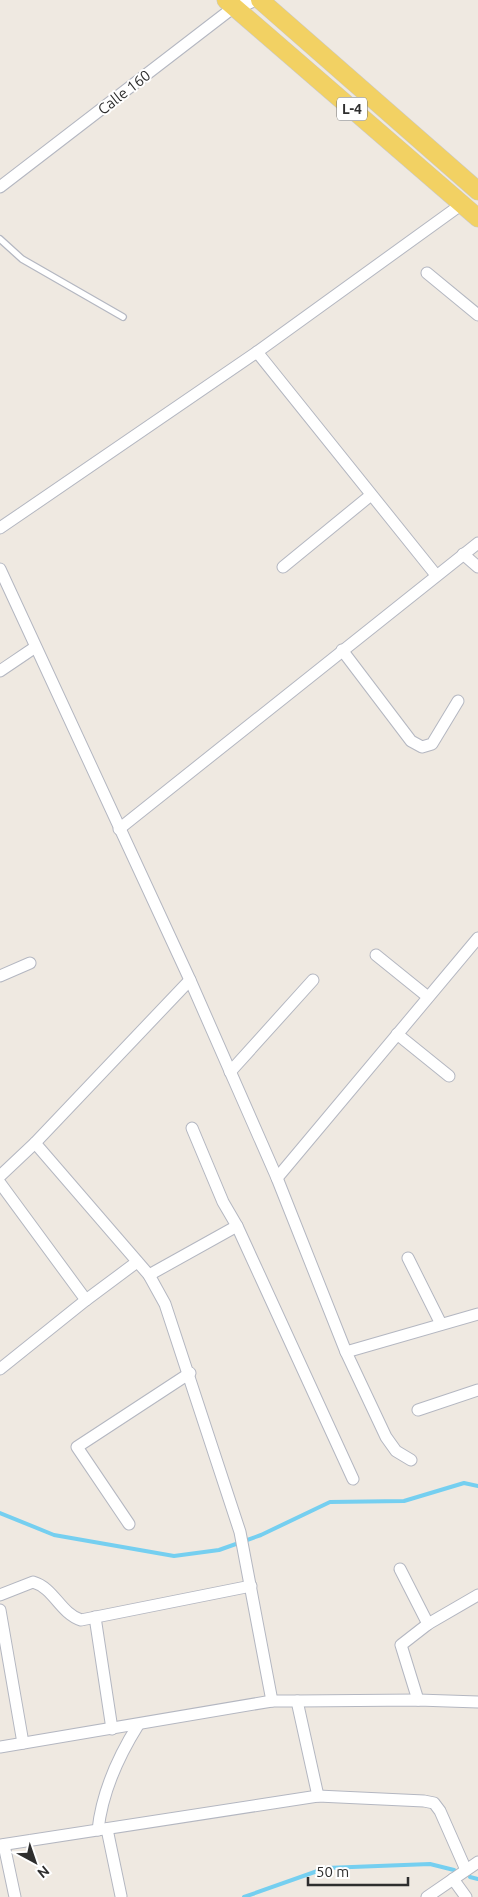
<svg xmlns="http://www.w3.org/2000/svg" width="478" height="1897" font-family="Ubuntu,sans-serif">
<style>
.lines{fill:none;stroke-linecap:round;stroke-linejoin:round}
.stream{stroke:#75cff0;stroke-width:4}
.lane-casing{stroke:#b4b7c1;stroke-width:8}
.street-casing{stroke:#b4b7c1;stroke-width:13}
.secondary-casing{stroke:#b4b7c1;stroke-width:18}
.primary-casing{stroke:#c9c9c9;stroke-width:19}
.lane{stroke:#fff;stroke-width:5.5}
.street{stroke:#fff;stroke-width:11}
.secondary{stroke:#fff;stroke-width:16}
.primary{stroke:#f2d163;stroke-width:18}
.labels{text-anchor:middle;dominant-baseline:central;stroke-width:4;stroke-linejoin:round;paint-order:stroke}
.shield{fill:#fff;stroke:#6d6d6d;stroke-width:1}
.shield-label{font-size:14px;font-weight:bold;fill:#2e2e2e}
.street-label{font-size:15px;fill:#2e2e2e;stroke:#fff}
</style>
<rect width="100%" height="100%" fill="#efe9e1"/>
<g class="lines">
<g class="stream">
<path d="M0,1513L54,1535L174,1556L219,1550L261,1535L330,1502L404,1501L464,1483L478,1486"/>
<path d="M470,1877L478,1879"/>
<path d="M244,1897L326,1868L430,1864L454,1870"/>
</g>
<defs>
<path id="lane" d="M0,239L22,259L123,317"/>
<g id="street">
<path d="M0,187L234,7"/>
<path d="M427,273L478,315"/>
<path d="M257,352L436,575"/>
<path d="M0,528L257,352L462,204"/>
<path d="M463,554L478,567"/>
<path d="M283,567L371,495"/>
<path d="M0,569L190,980L277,1178L346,1352L386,1437L396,1451L411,1460"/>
<path d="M342,650L411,741L422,747L432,744L458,701"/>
<path d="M0,671L34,648"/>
<path d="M119,829L478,543"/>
<path d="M376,955L428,997"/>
<path d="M0,976L30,963"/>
<path d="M397,1034L449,1076"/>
<path d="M230,1072L313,980"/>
<path d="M192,1128L223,1202L237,1226"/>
<path d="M0,1176L35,1143L190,980"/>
<path d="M277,1178L478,938"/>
<path d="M0,1183L86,1300"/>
<path d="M408,1258L441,1324"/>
<path d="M149,1275L237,1226L353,1479"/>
<path d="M346,1352L478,1314"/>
<path d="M0,1369L86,1300L137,1262"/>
<path d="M418,1410L478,1390"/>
<path d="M129,1524L77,1447L190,1373"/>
<path d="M400,1569L428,1624"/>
<path d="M0,1595L33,1582C54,1588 60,1613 81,1620L251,1586"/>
<path d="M0,1610L23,1743"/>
<path d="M95,1617L112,1729"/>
<path d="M418,1700L401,1645L428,1624L478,1595"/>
<path d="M272,1701H297L318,1796"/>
<path d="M297,1701L418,1700L478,1702"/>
<path d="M0,1747L272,1701L240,1532L165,1304L149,1275L35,1143"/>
<path d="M107,1829L121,1896"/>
<path d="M98,1830C102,1792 118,1757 138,1725"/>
<path d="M0,1845L318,1796L424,1801L434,1803L440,1811L466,1870"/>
<path d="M4,1845L15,1897"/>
<path d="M453,1879L466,1897"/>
<path d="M427,1897L478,1862"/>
</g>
<path id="secondary" d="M234,7L250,0"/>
<g id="primary">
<path d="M226,0L478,218"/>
<path d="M260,0L478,191"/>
</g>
</defs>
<use href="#lane" class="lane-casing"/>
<use href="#street" class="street-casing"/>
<use href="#secondary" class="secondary-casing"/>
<use href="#primary" class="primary-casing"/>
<use href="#lane" class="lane"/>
<use href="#street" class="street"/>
<use href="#secondary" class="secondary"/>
<use href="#primary" class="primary"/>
</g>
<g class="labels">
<rect class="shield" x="337" y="97.5" width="30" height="23" rx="4"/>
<g class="shield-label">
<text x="352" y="109">L-4</text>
</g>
<g class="street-label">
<text transform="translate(124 92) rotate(-38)">Calle 160</text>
</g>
</g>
<g transform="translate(35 1862) rotate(140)" stroke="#ffffff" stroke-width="4" paint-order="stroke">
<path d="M0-4L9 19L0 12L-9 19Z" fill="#2e2e2e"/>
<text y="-8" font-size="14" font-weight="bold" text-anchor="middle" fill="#2e2e2e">N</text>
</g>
<path d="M308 1877v8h100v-8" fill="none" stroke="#2e2e2e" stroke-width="2.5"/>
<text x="316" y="1877" font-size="15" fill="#2e2e2e" stroke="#ffffff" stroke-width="4" paint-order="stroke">50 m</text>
</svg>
